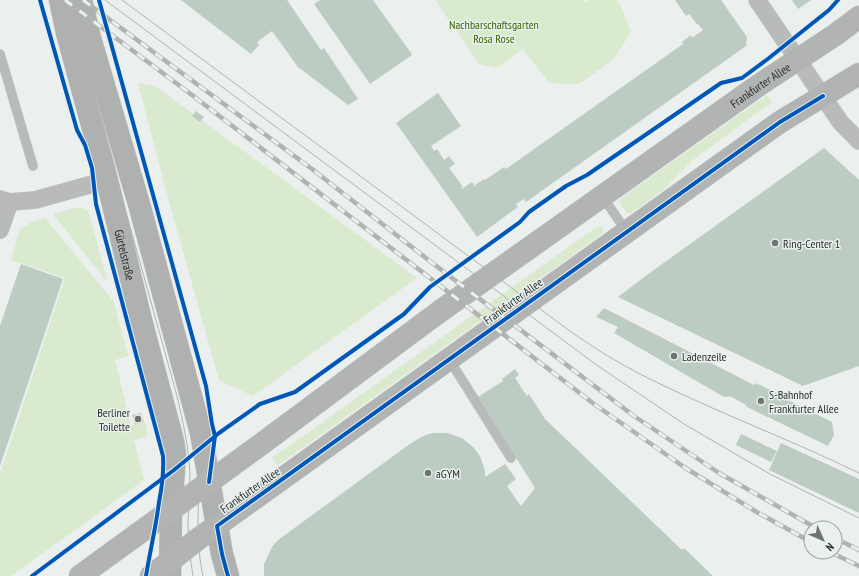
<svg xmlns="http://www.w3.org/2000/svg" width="859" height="576" font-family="'PT Sans Narrow',sans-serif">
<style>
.green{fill:#d9eace}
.building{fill:#bdccc2}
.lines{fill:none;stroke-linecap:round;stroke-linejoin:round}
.service-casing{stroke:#c9cbca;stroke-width:10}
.minor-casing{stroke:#c9cbca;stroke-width:18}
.secondary-casing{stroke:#c9cbca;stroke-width:23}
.primary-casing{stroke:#c9cbca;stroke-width:23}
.service{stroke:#b9bbbb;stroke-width:9}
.minor{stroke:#b9bbbb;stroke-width:17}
.secondary{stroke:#afb1b1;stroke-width:22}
.primary{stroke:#b1b4b3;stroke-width:22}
.tram{stroke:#b0b3b2;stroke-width:1}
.rail-casing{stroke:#b0b3b2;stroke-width:4.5}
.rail{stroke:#e9f1ee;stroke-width:3;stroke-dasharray:9;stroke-linecap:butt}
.cycleway-casing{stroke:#e9f1ee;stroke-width:6}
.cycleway{stroke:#0057b8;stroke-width:4}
.poi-dot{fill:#6e7270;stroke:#e9f1ee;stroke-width:1.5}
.labels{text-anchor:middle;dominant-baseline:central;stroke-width:3;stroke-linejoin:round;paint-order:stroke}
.park-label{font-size:12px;fill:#3b6200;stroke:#e9f1ee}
.street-label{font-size:12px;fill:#2b2e2d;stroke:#e9f1ee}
.poi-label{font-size:12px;fill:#2b2e2d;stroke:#e9f1ee;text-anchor:start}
</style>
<rect width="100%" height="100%" fill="#ebefed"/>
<g class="green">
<path d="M435,0H583L585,3L589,0H616L620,5L631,32L613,60L579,84L549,83L523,49L496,68L479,64Z"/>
<path d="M138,83L155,86L417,278L386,300L253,396L219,380L168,198Z"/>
<path d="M767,95L772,102L694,159L663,190L630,214L627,213L619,202L621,198Z"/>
<path d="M79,207L88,210L108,283L53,214Z"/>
<path d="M45,218L114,302L128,356L115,360L131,426L145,423L148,436L134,440L144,480L11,576H0V471H1L65,278L21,263V264L11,260L20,229L32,222Z"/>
<path d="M598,226C603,227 604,230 602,234L277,466L272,458Z"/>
</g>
<g class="building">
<path d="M181,0H287L321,50L324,48L358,99L348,105L298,67L272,31L257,42L259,45L251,54Z"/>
<path d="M320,0H373L411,53L412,55L370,84L314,4Z"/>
<path d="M675,0H721L747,37L746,46L526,202L524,199L516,204L518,207L477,237L396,123L438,93L461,126L431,146L434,151L437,149L444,160L449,156L455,164L449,168L463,187L461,188L462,189L472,182L475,187L476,186L475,185L484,179L485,180L504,167L506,169L683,44L682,42L691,35L692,38L703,30L698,24H697L689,14L686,16Z"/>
<path d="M792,0H811L798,9Z"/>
<path d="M196,111L204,117L200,122L192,116Z"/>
<path d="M824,148L859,180V366L803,386L618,297L651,272Z"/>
<path d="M21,264L63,279L0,466V326Z"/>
<path d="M604,308L754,385L755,383L758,385V384L779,394V396L784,398L832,422L834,435L828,446L745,406L746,405L730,396L724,397L614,333L618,327L596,317Z"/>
<path d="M515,369L519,375L515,378L527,396L529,394L545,419L682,550L684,548L713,576H264V564L272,547L278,540L407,446L421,437L429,434L434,433H447L462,438L474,448L480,456L485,471V477L505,464L516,479L507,486L521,506L535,488L478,397L503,381L502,379Z"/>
<path d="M141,413L144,422L135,425L132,415Z"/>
<path d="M741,434L777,451L771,462L736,445Z"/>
<path d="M781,443L859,479V513L769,470Z"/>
</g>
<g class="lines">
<defs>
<g id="service">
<path d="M0,54L33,166"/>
<path d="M602,196L627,232"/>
<path d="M449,359L511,458"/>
</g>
<g id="minor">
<path d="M757,0L841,123L859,141"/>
<path d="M0,199L10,202L35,200L107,180"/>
<path d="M0,230L10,202"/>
</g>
<g id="secondary">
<path id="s1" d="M60,0L67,33L107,180L141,320L173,441L175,455L171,511L170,576"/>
<path d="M81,0L90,38L139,204L201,433L217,526L222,554L228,576"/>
</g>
<g id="primary">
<path id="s2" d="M80,576L256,448L439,312L759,85L835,35L859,17"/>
<path d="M151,576L198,539L780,122L859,74"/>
</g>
</defs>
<use href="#service" class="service-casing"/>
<use href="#minor" class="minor-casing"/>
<use href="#secondary" class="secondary-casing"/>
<use href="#primary" class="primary-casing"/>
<use href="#service" class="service"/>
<use href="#minor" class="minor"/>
<use href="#secondary" class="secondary"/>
<use href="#primary" class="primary"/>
<g class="tram">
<path d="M66,0L95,100L177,396C183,422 189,448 190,475C190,490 189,506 188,521C188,539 190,558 193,576"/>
<path d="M79,0L104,98L192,419C196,436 199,453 199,471C199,506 195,542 203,576"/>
<path d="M105,0L598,366L684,424L744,459L770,474L859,518"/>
<path d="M122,0L574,334C596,349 618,363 642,375C713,411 787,438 859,473"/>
</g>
<defs>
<g id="rail">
<path d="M65,0L192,95L594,404L684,467L755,511L811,542"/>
<path d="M83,0L312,169L431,262L634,416L719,473L816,528"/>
<path d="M835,538L859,550"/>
<path d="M830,552L859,566"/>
</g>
</defs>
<use href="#rail" class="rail-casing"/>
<use href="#rail" class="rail"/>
<defs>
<g id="cycleway">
<path d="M40,0L77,130L85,145L92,168L96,204L163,456C164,472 162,487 159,502C156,527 150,551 146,576"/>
<path d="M99,0L206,386L212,424L215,436L209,482"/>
<path d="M32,576L174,470L219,433L260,404L295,392L404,314L430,287L520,222L529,212L566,186L587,175L721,83L742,78L769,58L829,10L838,0"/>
<path d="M228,576L222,554L217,526L780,122L823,96"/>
</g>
</defs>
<use href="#cycleway" class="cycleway-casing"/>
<use href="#cycleway" class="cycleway"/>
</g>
<g class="poi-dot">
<circle cx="775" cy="243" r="4"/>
<circle cx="674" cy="356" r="4"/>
<circle cx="761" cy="401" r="4"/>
<circle cx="138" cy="419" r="4"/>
<circle cx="428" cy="473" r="4"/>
</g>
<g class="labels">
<g class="park-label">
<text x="494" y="24">Nachbarschaftsgarten<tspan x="494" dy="14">Rosa Rose</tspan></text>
</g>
<g class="street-label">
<text stroke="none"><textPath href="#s2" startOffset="839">Frankfurter Allee</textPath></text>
<text stroke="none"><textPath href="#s1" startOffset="263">Gürtelstraße</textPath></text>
<text transform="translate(513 301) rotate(-36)">Frankfurter Allee</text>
<text transform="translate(250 490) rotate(-35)">Frankfurter Allee</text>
</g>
<g class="poi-label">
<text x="783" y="243">Ring-Center 1</text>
<text x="682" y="356">Ladenzeile</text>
<text x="769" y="394">S-Bahnhof<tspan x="769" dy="14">Frankfurter Allee</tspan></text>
<text x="130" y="412" text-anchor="end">Berliner<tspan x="130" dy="14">Toilette</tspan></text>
<text x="436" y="473">aGYM</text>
</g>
</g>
<g transform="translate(823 540) rotate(135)"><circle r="19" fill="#e9f1ee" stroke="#9da3a1"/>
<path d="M0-3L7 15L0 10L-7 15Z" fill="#6e7270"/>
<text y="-6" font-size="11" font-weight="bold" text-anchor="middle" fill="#2b2e2d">N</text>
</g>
</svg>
